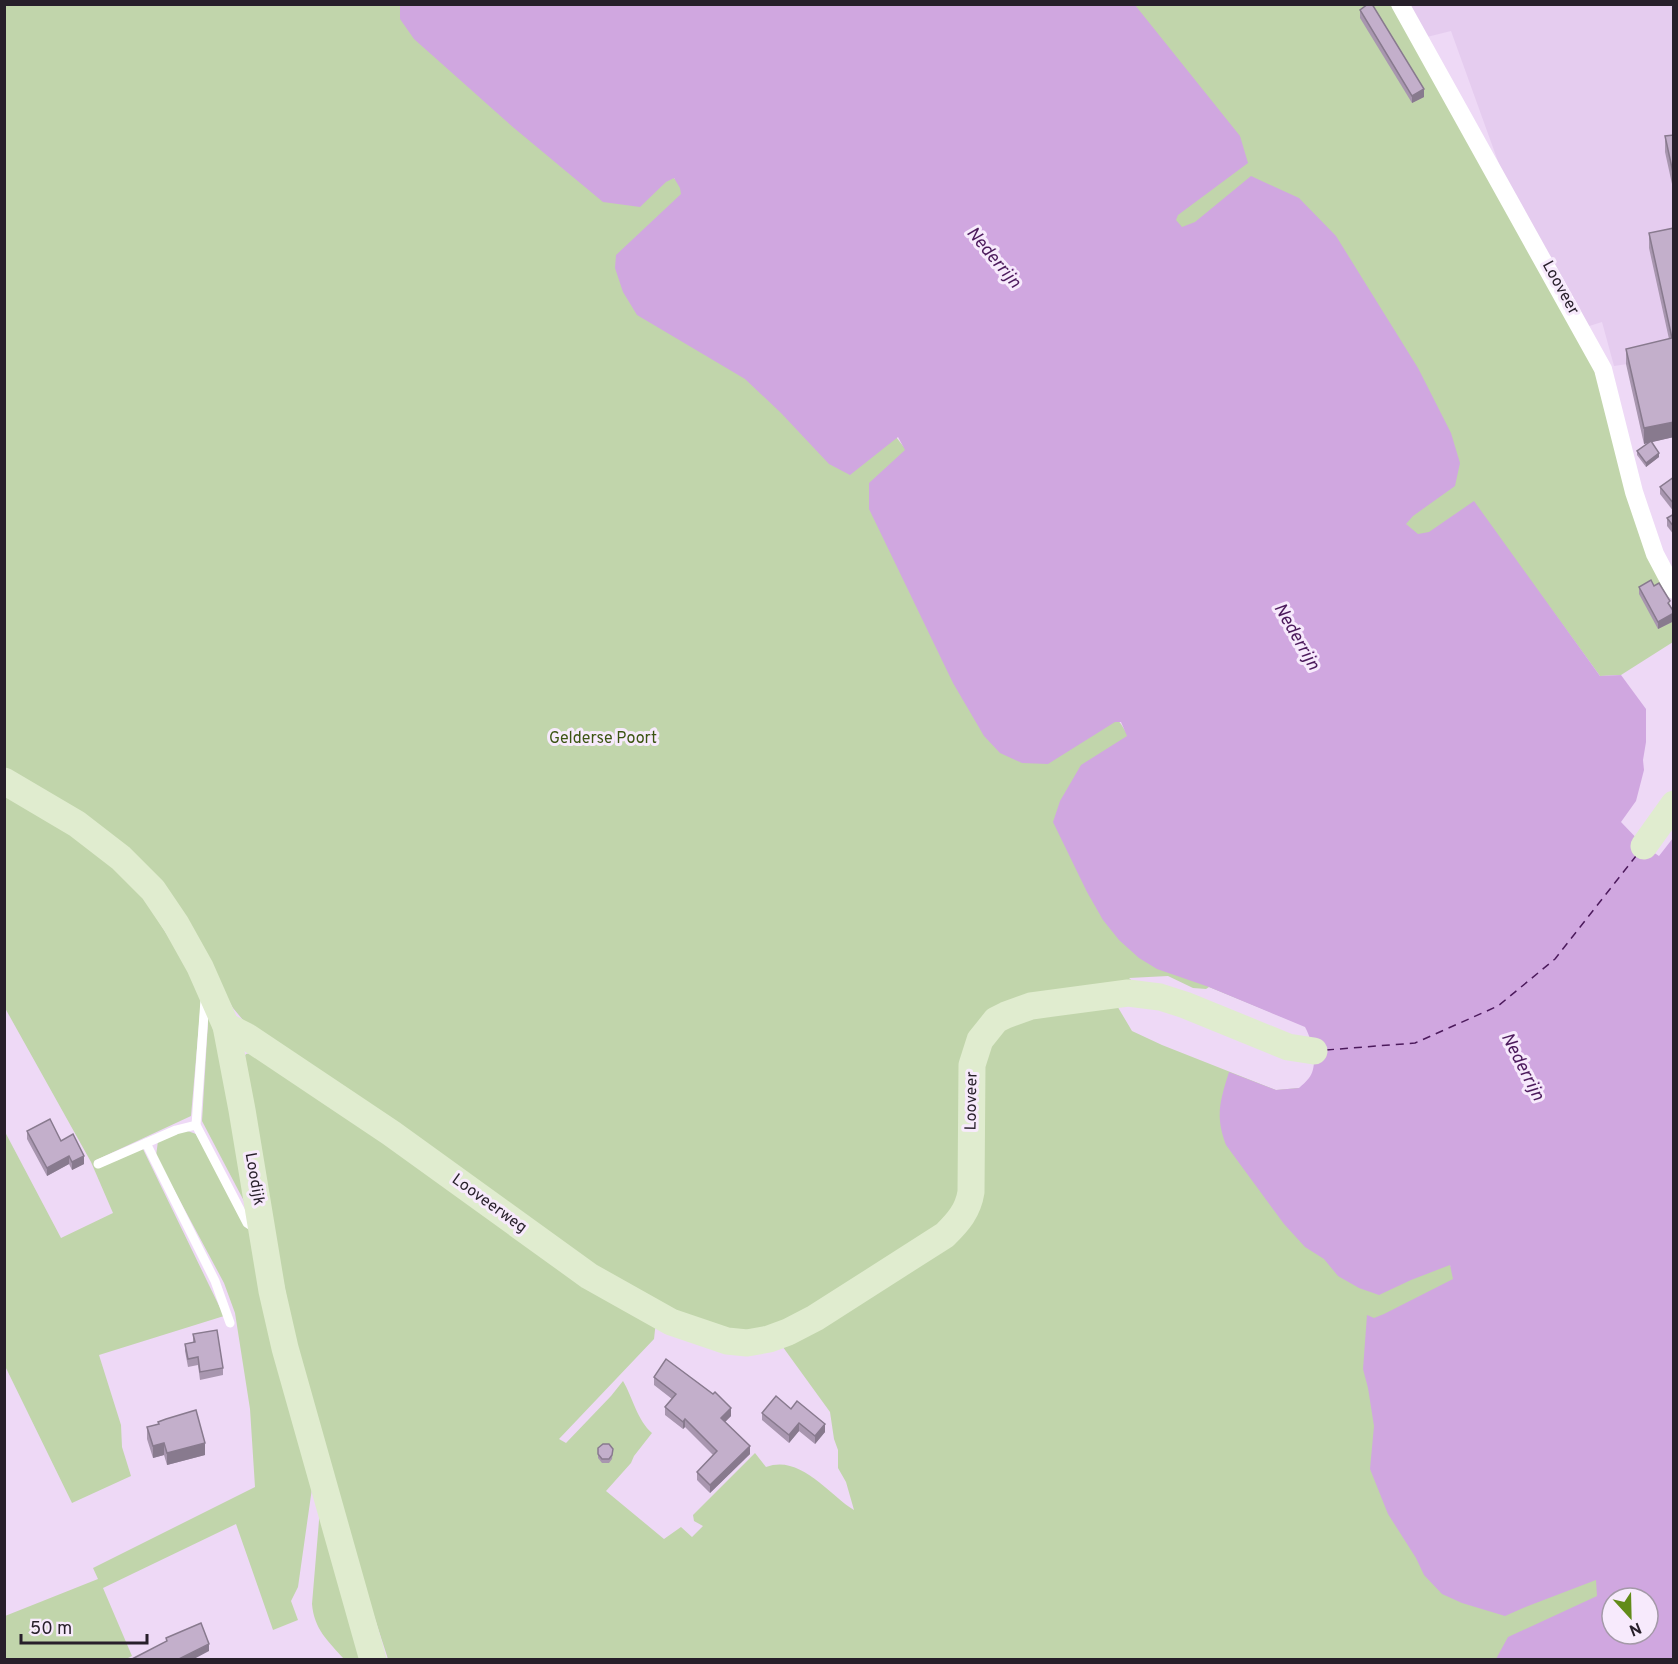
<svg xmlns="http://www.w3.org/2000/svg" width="1678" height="1664" font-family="Overpass,sans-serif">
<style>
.built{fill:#e5ccef}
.green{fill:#c1d5ab}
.water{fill:#d0a7e0;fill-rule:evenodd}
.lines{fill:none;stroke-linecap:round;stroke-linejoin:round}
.ferry{stroke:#4c1a5c;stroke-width:1.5;stroke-dasharray:8 6;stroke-linecap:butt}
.lane{stroke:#fff;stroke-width:9}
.street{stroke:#fff;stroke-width:18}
.secondary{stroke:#e0eccf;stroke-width:27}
.wall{fill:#a896af}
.shaded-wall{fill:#887a8e}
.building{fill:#c3afcb;stroke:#887a8e;stroke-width:1.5}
.labels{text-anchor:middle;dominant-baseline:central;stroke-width:6;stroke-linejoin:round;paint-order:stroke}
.street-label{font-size:16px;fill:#271f2a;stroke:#f7eafc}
.park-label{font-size:16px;fill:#3b5412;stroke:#f7eafc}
.water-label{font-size:18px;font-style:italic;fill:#4c1a5c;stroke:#f7eafc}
</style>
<rect width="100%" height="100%" fill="#eed9f6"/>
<path class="built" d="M1409,5H1673V437L1644,444L1627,364L1614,366L1602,322L1586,327L1509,192L1451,31L1427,37Z"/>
<g class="green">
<path d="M4,5H487L677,181L896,437L1121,724L1307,1027L1209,987L1206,989L1193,988L1168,976L1129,978L1139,987L986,1023L965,1183L950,1223L794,1316L749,1335L655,1308L248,1026L233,1008L180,920L5,772Z"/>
<path d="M976,5H1391L1585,348L1605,397L1635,517L1673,612V642L1621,675L1600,676L1538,591L1480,629Z"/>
<path d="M5,789L105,852L135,884L202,990L191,1116L94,1161L97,1167L142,1147L224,1316L99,1355L121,1425L122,1447L131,1476L72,1503L5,1366L4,1130L61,1238L113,1213L91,1162L5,1008Z"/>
<path d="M1116,1004L1132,1031L1162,1045L1276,1090L1299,1088L1450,1265L1612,1614V1634L1634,1659H388L327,1471L302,1377L241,1062L246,1054L257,1052L656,1321L654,1339L559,1439L566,1443L611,1396L623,1381C633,1398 637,1420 652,1433L634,1456L631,1463L606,1491L664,1539L681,1527L692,1537L703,1526L694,1521L693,1515L755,1453L766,1467C800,1454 828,1494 854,1510L846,1482L838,1468V1450L834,1439L830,1412L780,1343L943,1247L979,1123L987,1048L1005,1024Z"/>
<path d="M209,1006L255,1222L202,1121Z"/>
<path d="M182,1129L196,1134L258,1243L314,1474L298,1587L291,1601L298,1620L273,1630L236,1524L103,1588L132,1656L124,1660H5V1616L98,1579L93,1568L255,1487L250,1409L235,1313L224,1283L156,1156L158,1141Z"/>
<path d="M321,1497L368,1659H344C328,1641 314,1629 312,1604Z"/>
</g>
<path class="water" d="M400,5H1135L1240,136L1248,163L1178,215L1176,220L1182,227L1195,222L1251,176L1299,198L1336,236L1418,368L1451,433L1460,463L1455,486L1413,516L1406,524L1418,534L1429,532L1474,501L1600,676L1621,675L1646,709V742L1643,760L1644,770L1636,801L1621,822L1644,846L1659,856L1673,838V1659H1496L1508,1637L1597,1596L1596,1580L1528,1606L1505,1616L1462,1603L1442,1594L1424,1575L1416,1558L1388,1514L1370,1469L1374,1426L1368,1388L1363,1369L1367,1315L1374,1318L1384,1314L1453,1279L1450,1265L1411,1280L1379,1295L1359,1288L1338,1276L1324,1259L1305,1247L1284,1224L1226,1145C1215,1116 1220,1101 1229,1072L1276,1090L1299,1088C1302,1085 1306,1082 1309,1078C1319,1065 1312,1040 1305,1027L1209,987L1157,969L1139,958L1119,940L1103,920L1087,892L1053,822L1060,801L1081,765L1127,736L1121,722H1115L1048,764L1022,763L1000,753L984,736L953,683L869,509V483L905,450L898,437L850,475L829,464L781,413L745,379L637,315L623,292L615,268L616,255L681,194L680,188L674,178L666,182L640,207L603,202L514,128L414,39L400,19ZM1612,1598H1648V1634H1612Z"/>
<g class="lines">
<path class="ferry" d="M1326,1050L1415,1043L1498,1006L1555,959L1636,856"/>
<g class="lane">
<path d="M205,1000L196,1125L247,1223L256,1229"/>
<path d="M146,1143L215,1281L230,1323"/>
<path d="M98,1164L176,1130L196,1125"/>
</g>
<path class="street" d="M1400,4L1603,369L1634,492L1655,554L1674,590"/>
<g class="secondary">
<path d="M4,781L77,824L121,858L153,890L176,924L200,967L226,1026L242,1110L272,1291L285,1348L373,1660"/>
<path d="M1644,846L1674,804"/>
<path d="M226,1026L246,1036L391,1133L589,1276L671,1322L727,1341L747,1343L769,1339L788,1332L815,1318L945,1235C958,1222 968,1211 971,1192L972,1065L980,1040L996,1020L1006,1015L1031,1006L1128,993L1160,997L1185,1005L1288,1047L1314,1051"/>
</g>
</g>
<g class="wall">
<path d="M1360,10L1424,97L1412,103L1360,18Z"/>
<path d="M1674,135V193L1665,152V136Z"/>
<path d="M1674,228V437L1651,442L1659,457L1646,467L1637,455V451L1649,442L1644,444L1626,364V349L1669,339L1649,248V233Z"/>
<path d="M1674,477V512L1660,494V487Z"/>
<path d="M1674,514V535L1667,526V518Z"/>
<path d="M1654,586L1670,606L1674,612V621L1658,629L1639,594V587Z"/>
<path d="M27,1131L61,1141L84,1164L72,1170L69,1164L47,1176L27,1139Z"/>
<path d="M193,1334L223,1368V1375L200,1380L198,1365L188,1367L185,1351V1344L193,1342Z"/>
<path d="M654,1377L731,1416L725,1422L750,1454L710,1493L697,1480V1472L713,1455L685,1427L683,1429L665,1415V1407L672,1399L654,1385Z"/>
<path d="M791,1409L825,1432L815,1444L799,1431L789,1443L762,1420V1413Z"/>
<path d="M147,1427L205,1455L167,1465L164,1455L153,1458L147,1439Z"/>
<path d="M598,1448L613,1449L612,1459L609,1463H602L598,1458Z"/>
</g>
<g class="shaded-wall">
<path d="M1424,89V97L1412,103V96Z"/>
<path d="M1674,422V437L1644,444V428Z"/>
<path d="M1659,453V457L1646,467V463Z"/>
<path d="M1674,613V621L1658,629V622Z"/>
<path d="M69,1156V1164L47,1176V1168Z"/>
<path d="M84,1156V1164L72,1170V1162Z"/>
<path d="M731,1408V1416L721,1426V1418Z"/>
<path d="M685,1419V1427L683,1429V1422Z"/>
<path d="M799,1423V1431L789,1443V1435Z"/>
<path d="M825,1424V1432L815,1444V1436Z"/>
<path d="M164,1443V1455L153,1458V1446Z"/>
<path d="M205,1443V1455L167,1465V1453Z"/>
<path d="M750,1446V1454L710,1493V1485Z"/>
<path d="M209,1644V1651L194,1659H179Z"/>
</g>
<g class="building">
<path d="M1368,4H1372L1424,89L1412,96L1360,10Z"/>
<path d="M1674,135V177L1665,136Z"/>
<path d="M1674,228V422L1644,428L1626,349L1672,338L1649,233Z"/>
<path d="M1651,441L1659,453L1646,463L1637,451Z"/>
<path d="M1674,477V504L1660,487Z"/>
<path d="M1674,514V527L1667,518Z"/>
<path d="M1651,580L1654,586L1659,583L1670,601L1668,603L1674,612V613L1658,622L1639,587Z"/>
<path d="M50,1119L61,1141L73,1134L84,1156L72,1162L69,1156L47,1168L27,1131Z"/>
<path d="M217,1330L223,1368L200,1372L198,1357L188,1359L185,1344L195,1342L193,1334Z"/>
<path d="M666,1359L713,1394L715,1392L731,1408L721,1418L750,1446L710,1485L697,1472L717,1451L685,1419L683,1422L665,1407L676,1394L654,1377Z"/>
<path d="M776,1396L791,1409L797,1401L825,1424L815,1436L799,1423L789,1435L762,1413Z"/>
<path d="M196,1410L205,1443L167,1453L164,1443L153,1446L147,1427L159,1424L158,1422L166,1419Z"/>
<path d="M603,1444H609L613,1449L612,1455L609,1459H602L598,1454V1448Z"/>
<path d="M201,1623L209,1644L179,1659H132L167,1641L166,1638Z"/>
</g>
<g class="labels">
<g class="street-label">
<text transform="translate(1560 288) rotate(61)">Looveer</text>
<text transform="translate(972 1101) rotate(-89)">Looveer</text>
<text transform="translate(254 1179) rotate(80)">Loodijk</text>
<text transform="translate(489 1204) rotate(36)">Looveerweg</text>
</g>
<g class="park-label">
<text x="603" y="739">Gelderse Poort</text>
</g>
<g class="water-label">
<text transform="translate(993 258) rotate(50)">Nederrijn</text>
<text transform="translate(1296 637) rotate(60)">Nederrijn</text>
<text transform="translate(1522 1067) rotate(63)">Nederrijn</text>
</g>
</g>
<rect width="1678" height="1664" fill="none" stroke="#271f2a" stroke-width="12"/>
<g transform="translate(1630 1616) rotate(158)"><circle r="28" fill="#f7eafc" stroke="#a499a8" stroke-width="1.5"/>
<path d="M0-4.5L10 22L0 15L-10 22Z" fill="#628b19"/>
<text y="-9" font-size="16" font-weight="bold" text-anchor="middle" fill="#271f2a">N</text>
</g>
<path d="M21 1634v9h126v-9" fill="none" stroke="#271f2a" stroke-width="3"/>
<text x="30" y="1634" font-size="18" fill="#271f2a" stroke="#f7eafc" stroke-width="4.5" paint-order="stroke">50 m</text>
</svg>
